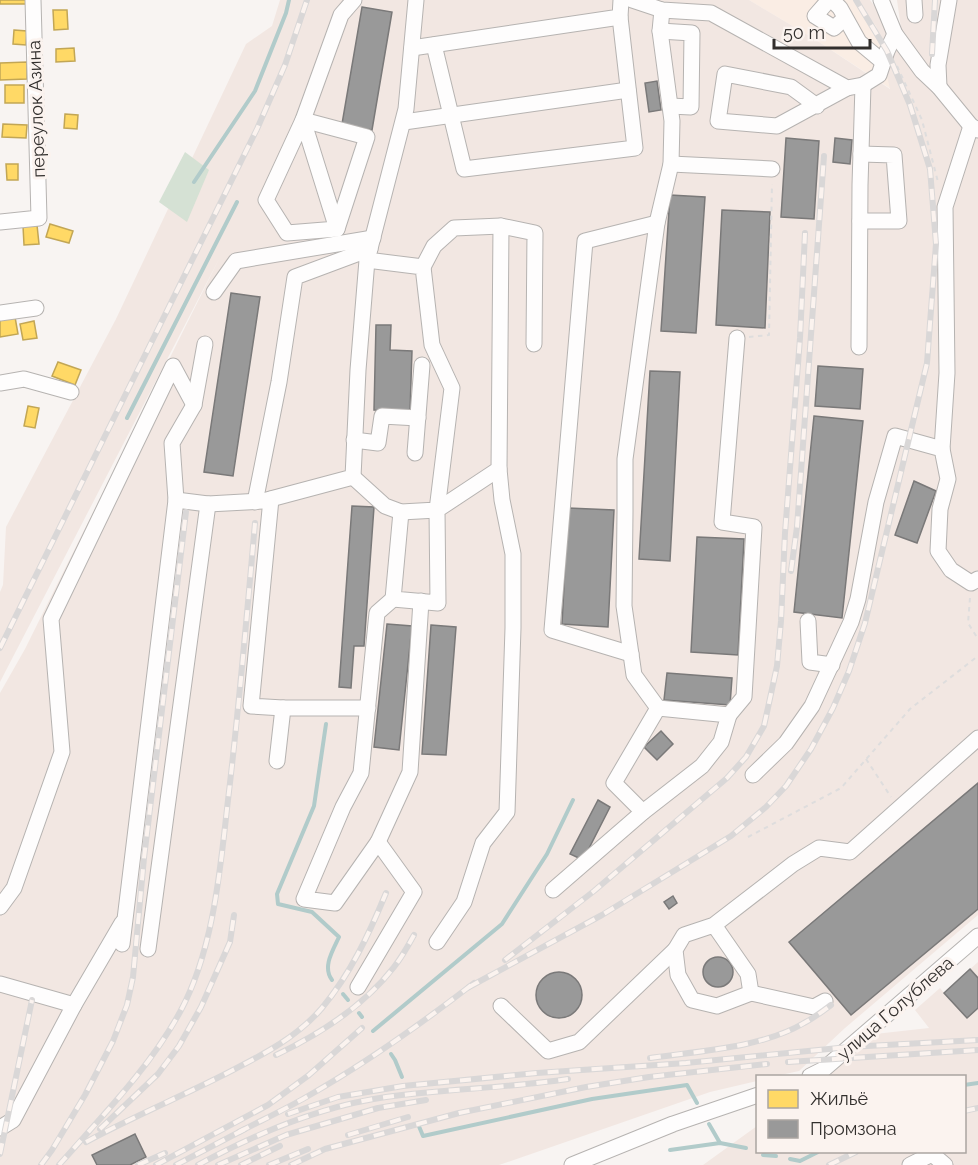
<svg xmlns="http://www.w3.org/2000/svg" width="978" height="1165" font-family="Raleway,sans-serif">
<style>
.commercial{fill:#faede4}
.built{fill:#f2e7e2}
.green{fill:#d5e1d4}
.homes{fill:#ffd966;stroke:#c2a655;stroke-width:1.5}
.industry{fill:#999;stroke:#7a7979;stroke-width:1.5}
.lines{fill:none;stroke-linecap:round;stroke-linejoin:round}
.stream{stroke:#b1cbca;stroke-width:4}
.minor-casing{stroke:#b6b3b1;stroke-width:17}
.path{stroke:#dedddd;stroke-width:2;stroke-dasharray:4.5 4.5;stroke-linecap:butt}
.minor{stroke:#fefdfd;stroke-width:15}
.rail-casing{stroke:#d9d7d7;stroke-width:6}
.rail{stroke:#fbf3ef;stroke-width:4;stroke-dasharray:11;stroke-linecap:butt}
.labels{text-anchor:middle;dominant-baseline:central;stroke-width:6;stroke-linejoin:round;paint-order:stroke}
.street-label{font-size:18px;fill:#322f2d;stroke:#fbf3ef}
</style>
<rect width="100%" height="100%" fill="#f8f4f2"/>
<path class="commercial" d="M749,0H855L876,26L891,89L816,40Z"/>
<g class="built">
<path d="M280,0H749L816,40L890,89L876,26L855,0H870L895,34L906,63L897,0H978V915L845,1028L799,1071L776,1076H758L757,1081L710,1092L499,1165H0V693L25,649L219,259L0,682V592L3,585L6,527L116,319L246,44L272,26Z"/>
<path d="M978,962V1165H703L757,1126L758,1152H964V1076H825L875,1034L929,1028L915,1010L940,988L944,993Z"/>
</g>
<path class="green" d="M185,152L209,170L187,222L159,202Z"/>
<g class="homes">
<rect x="0" y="0" width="28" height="4"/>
<path d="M53,10H67L68,29L54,30Z"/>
<path d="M14,30L27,31L26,45L13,44Z"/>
<path d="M74,48L75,61L56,62V49Z"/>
<path d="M27,62V79L0,80V63Z"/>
<rect x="5" y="85" width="19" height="18"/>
<path d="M65,114L78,115L77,129L64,128Z"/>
<path d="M3,124L27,125L26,138L2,137Z"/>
<path d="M6,164H18V180H7Z"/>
<path d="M50,224L73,231L69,243L46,237Z"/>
<path d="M37,225L39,244L24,245L23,226Z"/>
<path d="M15,317L18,334L0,337V319Z"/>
<path d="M34,321L37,338L23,340L20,324Z"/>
<path d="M58,362L81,370L75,385L52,376Z"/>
<path d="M28,406L39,408L35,428L24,426Z"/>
</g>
<g class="industry">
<path d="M362,7L392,12L372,130L342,124Z"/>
<path d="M657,81L661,110L649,112L645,83Z"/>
<path d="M786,138L819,141L814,219L781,217Z"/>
<path d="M835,138L852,140L850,164L833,162Z"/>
<path d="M670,195L705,197L696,333L661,331Z"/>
<path d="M722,210L770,212L765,328L716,325Z"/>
<path d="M231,293L260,297L233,476L204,472Z"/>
<path d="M376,325H391L390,350L412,351L410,411L374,410Z"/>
<path d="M818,366L863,369L860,409L815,406Z"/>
<path d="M650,371L680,372L670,561L639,559Z"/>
<path d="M814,416L863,421L842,618L794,612Z"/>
<path d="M914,481L936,491L917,543L895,535Z"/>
<path d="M352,506L374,507L364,646H354L351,688L339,687Z"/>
<path d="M568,508L614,510L608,627L562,624Z"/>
<path d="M697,537L744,539L738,655L691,652Z"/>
<path d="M387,624L412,626L399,750L374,747Z"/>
<path d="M431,625L456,627L446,755L422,754Z"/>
<path d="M667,673L732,678L730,705L664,700Z"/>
<path d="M661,731L673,744L657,760L644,747Z"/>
<path d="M978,783V909L851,1015L789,942Z"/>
<path d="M598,800L610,807L583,860L570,854Z"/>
<path d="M673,896L677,903L669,909L664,902Z"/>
<circle cx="718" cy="972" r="15"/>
<path d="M970,969L978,978V1008L967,1018L944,993Z"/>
<circle cx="559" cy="995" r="23"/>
<path d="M135,1134L146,1157L130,1165H97L92,1155Z"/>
</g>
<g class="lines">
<g class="stream">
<path d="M194,182L255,91L286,13L289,0"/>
<path d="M127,418L237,202"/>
<path d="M326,724L314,806L277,894L278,904L312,912L339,937C333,950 322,967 332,980"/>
<path d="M343,994L348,1000"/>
<path d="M359,1013L362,1017"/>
<path d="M373,1031L502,924L547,854L573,800"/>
<path d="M391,1054L395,1060L402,1077"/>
<path d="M964,1085L978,1083"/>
<path d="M418,1124L423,1136L592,1099L687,1085L697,1103"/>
<path d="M709,1124L720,1143"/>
<path d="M670,1150L720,1143L746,1148"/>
<path d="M763,1155L776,1156"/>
<path d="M790,1159L800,1161L818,1152"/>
</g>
<defs>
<g id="minor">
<path d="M632,0L662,10L711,13L847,88L863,85L879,75L887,51L895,34"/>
<path d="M829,0L815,16L834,28L845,18"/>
<path d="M832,0L840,8L859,42L883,62"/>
<path d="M881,0L895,34L922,71L939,87L971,126L978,130"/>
<path d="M914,0L915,15"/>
<path d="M660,31L692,33L691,107L670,106"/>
<path d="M434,45L464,169L635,148L620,17"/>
<path d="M412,48L620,17L621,0"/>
<path d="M939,87L938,65L949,0"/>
<path d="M817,106L791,87L725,74L718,121L777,126L847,88"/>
<path d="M303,120L337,229L287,233L266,200L303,120L341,15L354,0"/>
<path d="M303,120L367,137L337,229"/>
<path d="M404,122L628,90"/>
<path d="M671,164L772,169"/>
<path d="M860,221H899L894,155L861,154"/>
<path d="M0,222L39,218L33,0"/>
<path d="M423,267L434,246L454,228L501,226L535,233L534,344"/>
<path d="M214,292L236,261L373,238"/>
<path d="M0,313L36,308"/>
<path d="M859,347L860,185L863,85"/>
<path d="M0,383L24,379L71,392"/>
<path d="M354,440L378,443L382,416L418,418"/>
<path d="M942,449L947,373L945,207L971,126"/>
<path d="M415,453L422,365"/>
<path d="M353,477L385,506L401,512L437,510L452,388L432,345L423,267L367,260"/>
<path d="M271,499L251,706L283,708H368"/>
<path d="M176,500L172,443L194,405L205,344"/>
<path d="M255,502L279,382L295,277L370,249"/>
<path d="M401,512L393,599L438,603L437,510L499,469L501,226"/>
<path d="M808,621L810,662L832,665"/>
<path d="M631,654L552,630L585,241L657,223"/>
<path d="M729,715L744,697L754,527L722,522L737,338"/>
<path d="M277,761L283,708"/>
<path d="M753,775L786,743L812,706L851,622L858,599L876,502L895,436L942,449L948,479L940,509L938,551L951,570L971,583L978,579"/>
<path d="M643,812L614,783L658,708L634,675L624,606L625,512V459L657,223L671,164L672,121L660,31L662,10"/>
<path d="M378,842L410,772L421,601"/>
<path d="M553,890L643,812L702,766L721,742L729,715L658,708"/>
<path d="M0,907L14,888L62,752L51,619L173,366L194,405"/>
<path d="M714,925L748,974L751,993L717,1006L692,1000L678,975L675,950L684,935L714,925L793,864L819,848L850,852L978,738"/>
<path d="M437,942L464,902L483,843L507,812L513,628V554L502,500L499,469"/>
<path d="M122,944L176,500L208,504L263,501L353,477L358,370L367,260L406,109L416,0"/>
<path d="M148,949L208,504"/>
<path d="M0,984L74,1005L122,923"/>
<path d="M358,987L414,892L378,842L335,903L304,899L343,807L361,773L377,613L393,599"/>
<path d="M751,993L814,1007L825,1001"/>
<path d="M501,1006L548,1051L579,1042L675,950"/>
<path d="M810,1076L824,1069L978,936"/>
<path d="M0,1128L13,1120L74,1005"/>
<path d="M572,1165L673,1124L758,1095"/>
<path d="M910,1165L932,1154L945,1165"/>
</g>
</defs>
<use href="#minor" class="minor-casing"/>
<g class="path">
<path d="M897,66L922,120L938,182"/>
<path d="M749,337L769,335L772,184"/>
<path d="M970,598L968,623L978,639"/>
<path d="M866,759L891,797"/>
<path d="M748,837L841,788L910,709L978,656"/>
</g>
<use href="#minor" class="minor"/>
<defs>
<g id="rail">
<path d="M932,54L935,0"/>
<path d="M791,571L797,527L824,156"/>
<path d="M0,648L257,129L285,65L307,0"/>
<path d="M505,960L594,891L727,778L746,757L764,726L777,666L781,621L785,533L800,338L805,233"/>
<path d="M469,987L602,915L731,836L766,807L786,786L811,749L833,708L849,671L865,623L927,363L936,244L930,169L910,105L887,51L856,0"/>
<path d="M276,1055C320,1034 364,1006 394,967C402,957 408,946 414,935"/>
<path d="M650,1058C698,1051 762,1048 804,1023C814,1018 823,1011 831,1005"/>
<path d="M788,1062L978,1050"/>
<path d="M964,1111L978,1108"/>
<path d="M288,1114L338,1097L403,1086L537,1073L686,1063L849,1047L978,1040"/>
<path d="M100,1129L158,1074L179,1046L201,1007L230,942L234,915"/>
<path d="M239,1132C262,1120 286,1109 308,1096C366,1063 421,1024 474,983"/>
<path d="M348,1135L408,1117"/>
<path d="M86,1142C134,1116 185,1095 233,1070C266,1053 298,1036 322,1008C351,973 369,934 386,893"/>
<path d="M0,1154L32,1000"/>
<path d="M41,1165L52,1150L85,1095L113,1041L127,1005L133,977L144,858L186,512"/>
<path d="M59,1165C101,1117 149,1069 180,1012C214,949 220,870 228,800C239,708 247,615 255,523"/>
<path d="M138,1165L165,1153"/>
<path d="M156,1165L268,1105L309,1075L362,1028"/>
<path d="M176,1165L245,1129"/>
<path d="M198,1165C255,1134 321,1106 386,1097C446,1089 508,1088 568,1079"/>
<path d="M218,1165L286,1135L378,1108L426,1100"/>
<path d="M241,1165L280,1146"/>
<path d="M269,1165L308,1149"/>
<path d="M291,1165L325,1149L459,1113L586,1087L649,1077L767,1064"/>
<path d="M829,1165L856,1152"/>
</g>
</defs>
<use href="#rail" class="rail-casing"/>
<use href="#rail" class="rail"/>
</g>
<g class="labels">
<g class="street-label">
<text transform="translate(36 109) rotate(-92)">переулок Азина</text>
<text transform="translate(895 1008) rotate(-41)">улица Голублева</text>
</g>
</g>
<rect x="756" y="1075" width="210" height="78" fill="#fbf3ef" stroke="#aba5a1" stroke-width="1.5"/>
<rect x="768" y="1090" width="30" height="18" fill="#ffd966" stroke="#aba5a1" stroke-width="1.5"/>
<text x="810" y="1105" font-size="18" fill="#322f2d">Жильё</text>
<rect x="768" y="1120" width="30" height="18" fill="#999999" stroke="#aba5a1" stroke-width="1.5"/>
<text x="810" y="1135" font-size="18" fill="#322f2d">Промзона</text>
<path d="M774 39v9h96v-9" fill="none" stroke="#322f2d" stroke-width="3"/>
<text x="783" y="39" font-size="18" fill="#322f2d" stroke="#fbf3ef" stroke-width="4.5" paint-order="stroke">50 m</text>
</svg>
